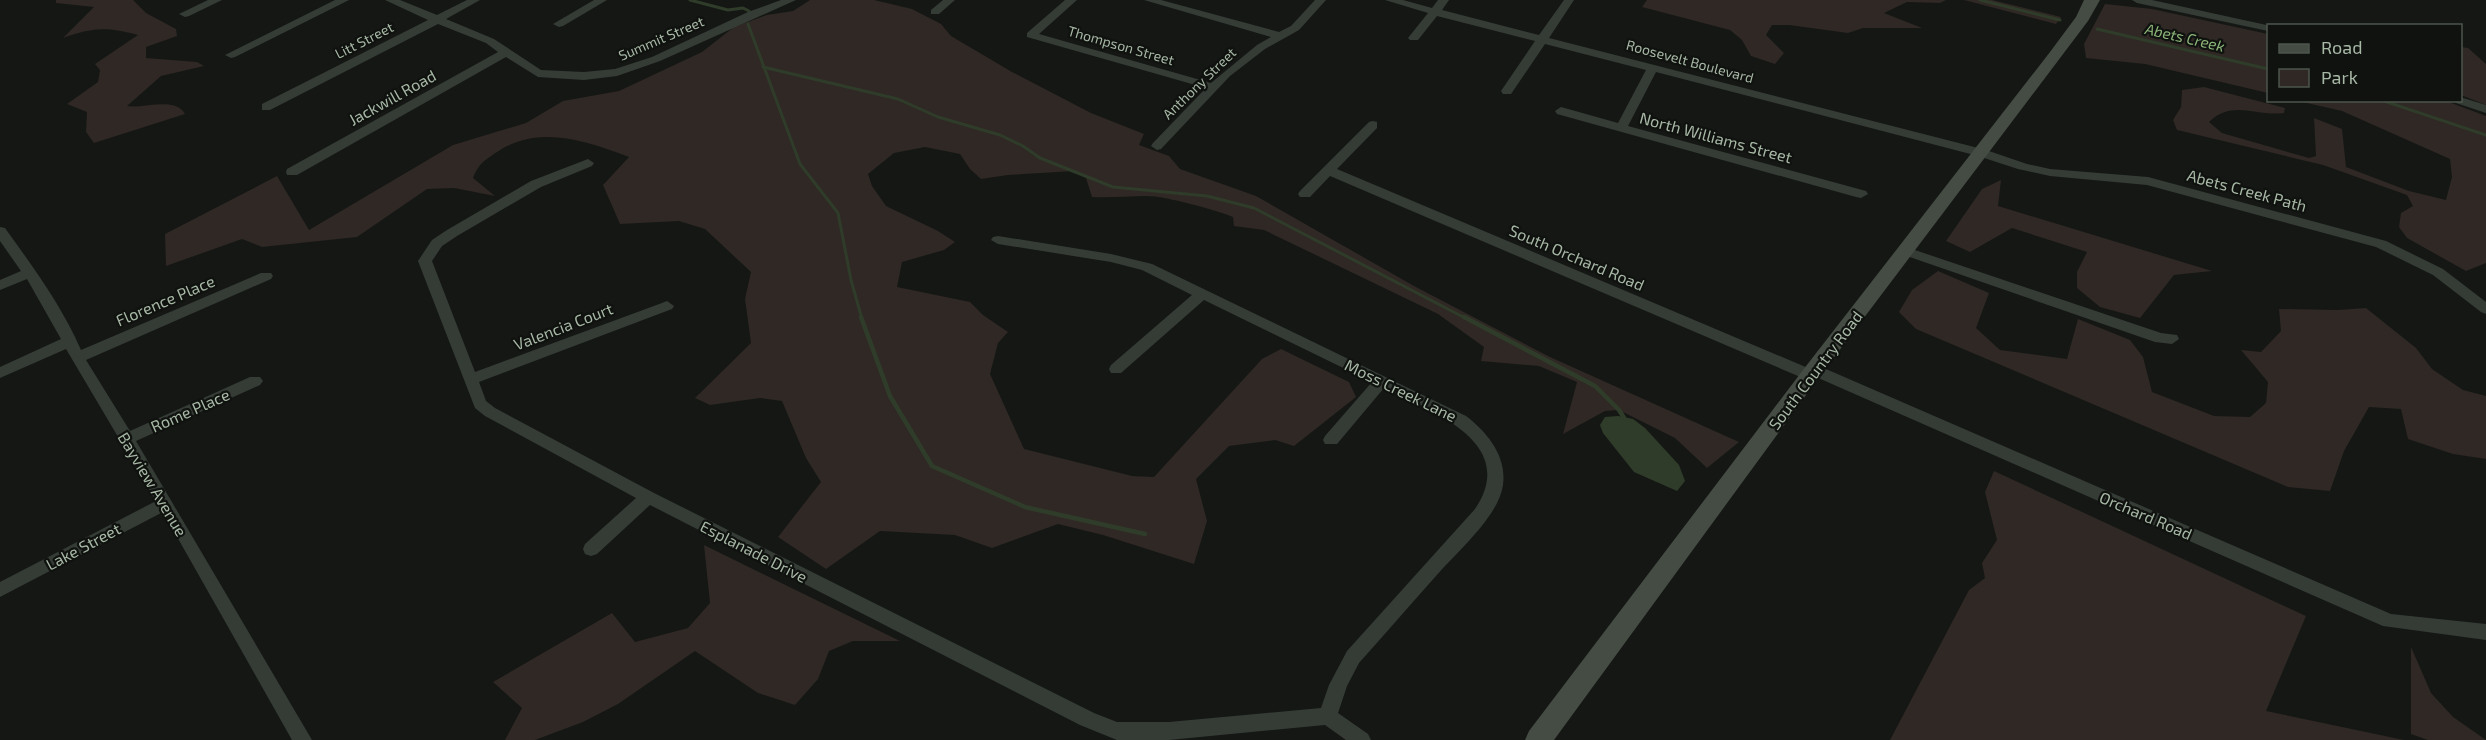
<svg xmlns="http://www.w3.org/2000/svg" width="2486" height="740" font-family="'Exo 2',sans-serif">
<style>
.green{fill:#2f2824}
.water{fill:#303c2a}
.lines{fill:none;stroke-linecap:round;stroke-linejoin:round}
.stream-far1{stroke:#303c2a;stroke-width:3}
.stream{stroke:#303c2a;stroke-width:4.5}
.minor{fill:#353c36;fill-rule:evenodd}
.secondary{fill:#444c43;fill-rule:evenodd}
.labels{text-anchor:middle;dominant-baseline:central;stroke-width:4.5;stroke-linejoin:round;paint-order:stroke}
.far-street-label{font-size:14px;fill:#a7b8a5;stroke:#101210}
.far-water-label{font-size:15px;font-style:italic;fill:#8db67a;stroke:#101210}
.street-label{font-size:16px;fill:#a7b8a5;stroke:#101210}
</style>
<rect width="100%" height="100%" fill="#151715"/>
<g class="green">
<path d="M56,0H133L146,13L176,29L177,36L146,47V58L197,62L204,66L161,76L127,106C144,109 175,96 185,114L94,143L86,132L87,112L67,104L98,82L100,70L95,64L138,35C106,27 95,27 63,38L94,7L56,3Z"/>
<path d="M810,0H874L912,9L941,24L951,36L1012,72L1091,113L1144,134L1139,145L1169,156L1180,169L1256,196L1414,286L1550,357L1739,442L1707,468L1675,438L1619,410L1605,411L1563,434L1577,382L1539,366L1481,361L1484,347L1438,314L1264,230L1234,226L1233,217C1216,210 1165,196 1147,196C1129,196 1110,198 1092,197L1086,178L1074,171L1008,175L981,179L970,169L960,154L925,147L894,153L868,174L872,186L886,206L938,231L955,242L944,250L902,262L897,287L970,302L983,315L1008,332L998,343L990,374L1024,449L1132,476L1154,477L1262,359L1281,349L1349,382L1356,397L1294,446L1275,440L1229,446L1196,479L1207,521L1194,564L1103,535L1058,524L992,548L955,535L880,531L826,569L778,537L821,482L806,458L782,401L760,398L710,405L695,398L751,343L745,299L751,272L705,229L679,221L620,224L603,185L629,157C586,141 539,124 497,152C484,161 479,163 473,178L495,196L454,188L427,189L357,237L262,247L242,239L166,266L165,234L277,176L309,230L453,145L526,123L563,101L619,91L702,52L734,27L767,15L793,11Z"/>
<path d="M1647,0H1946L1940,3L1907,2L1884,13L1922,28H1863L1848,33L1789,25H1772L1766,35L1784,53L1775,64L1751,56L1742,40L1730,30L1642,7Z"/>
<path d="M1964,0H1992L2061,17L2056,24Z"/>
<path d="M2105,4L2152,9L2268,34V93L2145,64L2086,58L2084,44Z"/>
<path d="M2461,47L2468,48L2486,64V105L2461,95Z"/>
<path d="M2204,87L2285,108L2284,113C2256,117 2233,99 2209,122L2222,133L2309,158L2316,156L2314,118L2342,129L2346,167L2409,191L2446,200L2452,177L2450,159L2342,111L2298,101H2446L2486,116V263L2466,271L2407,238L2399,227L2401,213L2413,206L2407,195L2323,165L2177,130L2173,120L2181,107L2182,90Z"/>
<path d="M2001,180L1998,206L2212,271L2174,275L2140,318L2100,307L2077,288V272L2087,252L2012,228L1970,252L1946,241L1982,189Z"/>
<path d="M1938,271L1989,293L1976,328L2000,350L2067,359L2078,319L2130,340L2143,357L2152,392L2214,416L2250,417L2266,403L2268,382L2241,350L2261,352L2281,331L2279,309L2338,310L2366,308L2416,348L2432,369L2463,390L2486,396V459L2453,454L2408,439L2401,409L2369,407L2344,451L2330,491L2288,487L1916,329L1899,312L1912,290Z"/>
<path d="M1994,471L2306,616L2266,711L2404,740H1890L1969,590L1985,578L1982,563L1997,540L1985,492Z"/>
<path d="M704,545L900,641H853L829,651L818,679L795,705L758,693L695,651L618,704L583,722L535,740H505L522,708L493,682L612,613L635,642L688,628L710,603Z"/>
<path d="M2411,647L2431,693L2453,717L2486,740H2428L2411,734Z"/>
</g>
<path class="water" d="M1618,416L1633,419L1645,428L1679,465L1685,481L1677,491L1634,472L1603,433L1600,425L1605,417Z"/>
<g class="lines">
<g class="stream-far1">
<path d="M690,0L728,10L743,8L749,11"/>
<path d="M1980,0L2060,20"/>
<path d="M748,24L800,164L838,213L851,280L862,319"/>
<path d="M2097,29L2268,69"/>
<path d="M763,67L898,99L938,117L1000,135L1023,146L1040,158L1113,187L1207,196L1254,208L1467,319"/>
<path d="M2381,100L2486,135"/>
</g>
<g class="stream">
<path d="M861,317L890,396L932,466L1025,507L1145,534"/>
<path d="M1464,317L1595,386L1619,410L1626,421"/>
</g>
<g class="minor">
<path d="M208,0H222L189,16L185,17L179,14Z"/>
<path d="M335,0H349L235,57L231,58L225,55Z"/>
<path d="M385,0H400L437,15L467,0H480L446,19L494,39L541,70L584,72L615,69L652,57L748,12L781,0H796L660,61L617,76L584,80L538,77L506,57L297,175H287L286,172L287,169L498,52L486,43L438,24L270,110H262V104L428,20Z"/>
<path d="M594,0H607L563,26L559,27L553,24Z"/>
<path d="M943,0H955L939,14H931V10Z"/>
<path d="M1065,0H1077L1039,34L1211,83L1257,45L1271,37L1144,0H1161L1279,32L1291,26L1315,0H1326L1299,30L1265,49L1230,76L1161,149L1157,150L1151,146L1153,143L1206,88L1027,37V33Z"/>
<path d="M1385,0H1403L1432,8L1438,0H1449L1442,10L1539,35L1564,0H1574L1549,38L1986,150L2027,164L2050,169L2148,177L2386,241L2443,269L2486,302V314L2481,312L2433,275L2376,247L2147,185L2050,176L2018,169L1978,156L1656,72L1628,126L1866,191L1868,194L1861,198L1856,197L1557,114L1555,111L1561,107L1618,123L1646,70L1545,44L1511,94H1503L1501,91L1535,41L1437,16L1418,40H1410L1408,38L1428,13Z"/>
<path d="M2132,0H2152L2271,26H2268V31L2137,3Z"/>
<path d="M2460,97L2486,105V113L2456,103L2454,100H2460Z"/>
<path d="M1373,121L1377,122V128L1337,169L1808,368L1814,365L1819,366L2391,614L2486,624V640L2383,626L1816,377L1810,380L1805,379L1330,176L1310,197H1300L1298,194L1300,191L1369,122Z"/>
<path d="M588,159L594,163L592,166L541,187L457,236L442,246L432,261L475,372L662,303L667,301L674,306L672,309L479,382L486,401L495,408L654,493L1094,713L1117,722H1169L1321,708L1329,685L1347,651L1475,509C1520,442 1431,411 1384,388L1337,444H1325L1323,440L1325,436L1372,382L1204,300L1121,373H1111L1109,369L1111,365L1192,295L1142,270L1111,262L998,244L991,240L993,237L998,236L1111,254L1152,264L1466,416C1487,432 1507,456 1503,485C1499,516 1456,553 1436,576C1410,605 1385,634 1359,663L1347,686L1338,713L1368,734L1371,740H1346L1325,725L1169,740H1117L1080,725L650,505L597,554L591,556L585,554L583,549L585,544L636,498L485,416L475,408L418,261L432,240L447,230L531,181Z"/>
<path d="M0,227L5,228C33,267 62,306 81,350L261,273H271L273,276L271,279L86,360L130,431L250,377H260L263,381L260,385L136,441L312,740H292L163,512L0,597V582L156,501L66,349L0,378V367L61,339L27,279L0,290V280L21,271L0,241Z"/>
<path d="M1906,247L2161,333L2177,335L2179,339L2172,344L2155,342L1901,254L1899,251Z"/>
</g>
<path class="secondary" d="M2084,0H2100L2088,21L1817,380L1554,740H1525L1529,731L1803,370L2050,52L2076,17Z"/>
</g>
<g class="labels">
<g class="far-street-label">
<text transform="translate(661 38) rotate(-23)">Summit Street</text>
<text transform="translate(364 40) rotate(-27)">Litt Street</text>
<text transform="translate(1121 45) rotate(16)">Thompson Street</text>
<text transform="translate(1690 61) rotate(15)">Roosevelt Boulevard</text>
<text transform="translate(1199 83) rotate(-44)">Anthony Street</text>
</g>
<g class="far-water-label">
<text transform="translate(2185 37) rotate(13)">Abets Creek</text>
</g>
<g class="street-label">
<text transform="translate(392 97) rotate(-29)">Jackwill Road</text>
<text transform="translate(1716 137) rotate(15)">North Williams Street</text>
<text transform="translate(2247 190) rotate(15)">Abets Creek Path</text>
<text transform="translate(1577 257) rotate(23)">South Orchard Road</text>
<text transform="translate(165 300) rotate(-23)">Florence Place</text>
<text transform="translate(563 326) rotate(-21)">Valencia Court</text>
<text transform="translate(1815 370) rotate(-53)">South Country Road</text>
<text transform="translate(1401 390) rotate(26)">Moss Creek Lane</text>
<text transform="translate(190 410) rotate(-24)">Rome Place</text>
<text transform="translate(153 484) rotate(59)">Bayview Avenue</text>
<text transform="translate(2146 515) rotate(23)">Orchard Road</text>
<text transform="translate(83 546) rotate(-28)">Lake Street</text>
<text transform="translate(754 551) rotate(27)">Esplanade Drive</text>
</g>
</g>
<rect x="2267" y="24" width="195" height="78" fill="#101210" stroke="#4c544c" stroke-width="1.5"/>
<rect x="2279" y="44" width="30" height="9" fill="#444c43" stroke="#4c544c" stroke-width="1.5"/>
<text x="2321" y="54" font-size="18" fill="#a7b8a5">Road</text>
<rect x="2279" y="69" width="30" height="18" fill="#2f2824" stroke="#4c544c" stroke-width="1.5"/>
<text x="2321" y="84" font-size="18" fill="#a7b8a5">Park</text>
</svg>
